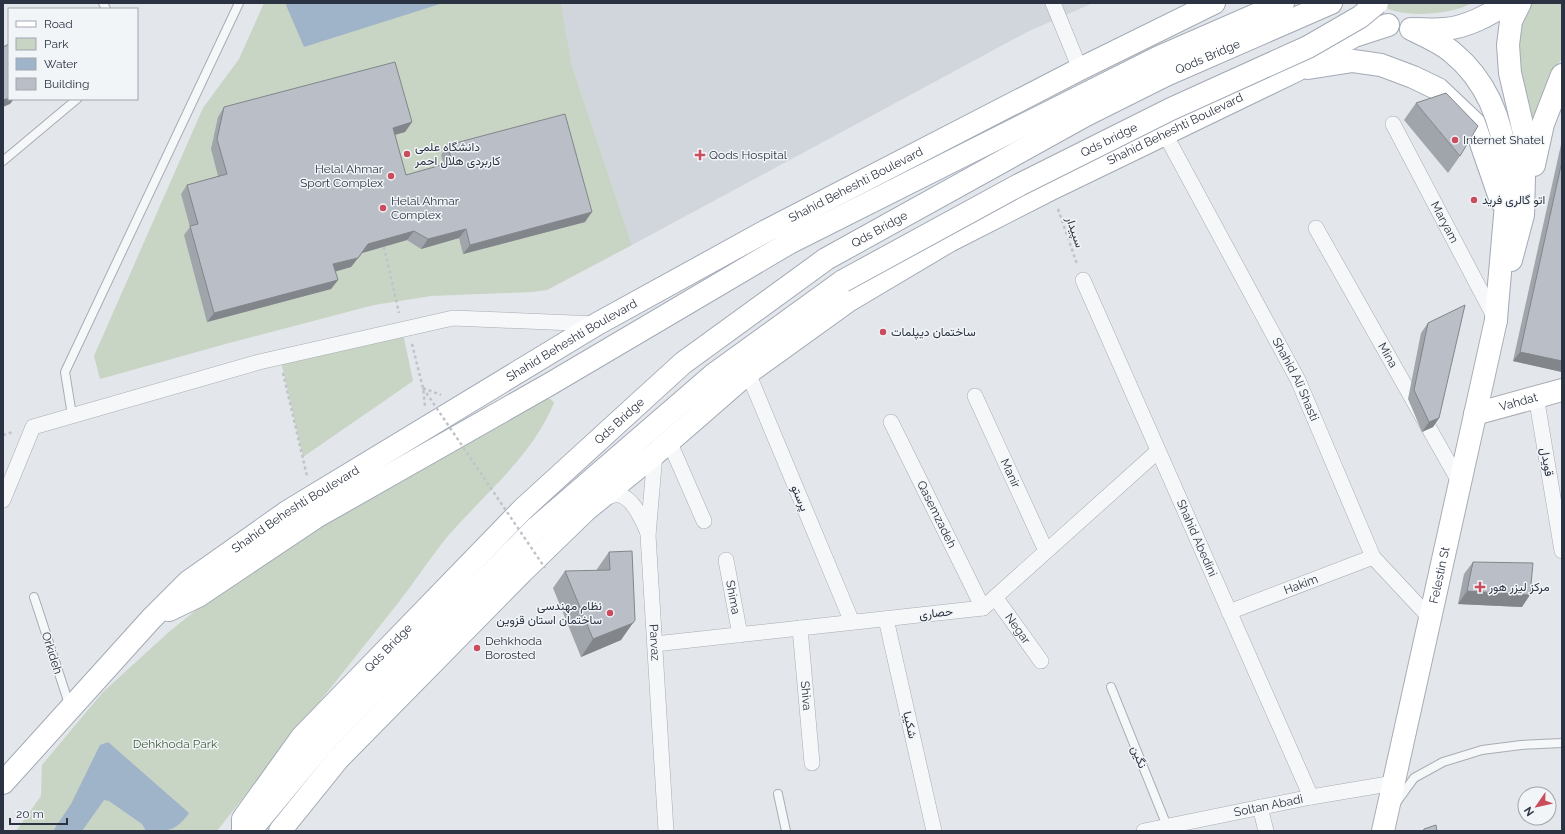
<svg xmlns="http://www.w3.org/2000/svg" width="1565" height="834" font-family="Raleway,Vazirmatn,sans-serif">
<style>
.built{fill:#d1d5dc}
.green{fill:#c8d4c4}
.water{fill:#9fb3c9}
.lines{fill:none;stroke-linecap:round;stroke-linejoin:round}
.lane-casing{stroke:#a8adb4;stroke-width:10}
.street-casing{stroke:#a8adb4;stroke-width:16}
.secondary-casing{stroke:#a8adb4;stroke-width:24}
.primary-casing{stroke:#a2aab6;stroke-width:24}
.path{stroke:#c0c4c9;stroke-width:2.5;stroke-dasharray:3 3;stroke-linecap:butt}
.lane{stroke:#f5f7f9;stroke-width:8}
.street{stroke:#f5f7f9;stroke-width:15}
.secondary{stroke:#fff;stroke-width:22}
.primary{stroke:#fff;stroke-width:22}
.primary-bridge-casing{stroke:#a2aab6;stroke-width:24;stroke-linecap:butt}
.path-bridge{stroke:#c0c4c9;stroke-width:2.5;stroke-dasharray:3 3;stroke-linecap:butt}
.primary-bridge{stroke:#fff;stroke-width:22}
.wall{fill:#a0a4ab}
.shaded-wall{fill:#82868b}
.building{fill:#babfc7;stroke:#82868b}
.poi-dot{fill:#ca4d5e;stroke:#f2f5f8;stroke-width:1.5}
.labels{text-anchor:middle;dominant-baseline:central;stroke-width:3;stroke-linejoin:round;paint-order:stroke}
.street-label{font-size:12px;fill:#2b3342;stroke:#f2f5f8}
.poi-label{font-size:12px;fill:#2b3342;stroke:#f2f5f8;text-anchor:start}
.park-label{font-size:12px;fill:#3f5d39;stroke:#f2f5f8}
</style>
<rect width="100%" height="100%" fill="#e3e6ea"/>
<path class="built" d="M561,3H1093L1027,32L632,245L572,66Z"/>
<g class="green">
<path d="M264,3H561L572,66L632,245L547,290L532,292L431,296L374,305L229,343L100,379L94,356L203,108L239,59Z"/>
<path d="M1378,3H1472C1467,5 1462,8 1457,9C1436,15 1396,18 1378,3Z"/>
<path d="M1529,3H1562V58L1557,66L1536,125L1520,86L1517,27Z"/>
<path d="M402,329L413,381L303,457L280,357Z"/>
<path d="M544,399H551L554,403C531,459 480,497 443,542C427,562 414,583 398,603C338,679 277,755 217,831H16L41,796L42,765L103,692L170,631L250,567Z"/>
</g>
<g class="water">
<path d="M287,3H443L304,47L286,5Z"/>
<path d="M108,742L189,813C175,833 166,831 144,831L145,829L142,824L109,801L104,800L82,831H53L71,804L100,745Z"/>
</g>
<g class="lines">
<defs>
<g id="lane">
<path d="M103,3L106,9"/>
<path d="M3,161L77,99"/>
<path d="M72,415L65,372L239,3"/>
<path d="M34,597L70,707"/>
<path d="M1111,687L1167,826"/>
<path d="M778,794L786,831"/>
<path d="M1396,803L1414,778L1443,762L1482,750L1521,745L1562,743"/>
</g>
<g id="street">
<path d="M1053,3L1080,69"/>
<path id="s1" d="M1393,124L1496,320"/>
<path id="s2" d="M1165,134L1298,380L1373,557L1430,618"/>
<path id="s3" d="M1316,228L1460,483"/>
<path id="s4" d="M1083,280L1311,797"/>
<path d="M748,373L852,622"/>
<path id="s5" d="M975,396L1046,551"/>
<path d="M1536,396L1562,551"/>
<path id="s6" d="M891,422L983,608"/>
<path d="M669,441L704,521"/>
<path id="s7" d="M655,454L648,535L666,831"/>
<path d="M3,500L33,427L259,362L453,318L597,324"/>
<path d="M602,500C605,498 610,496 614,495C631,492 643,521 648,533"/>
<path id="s8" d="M726,560L740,635"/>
<path id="s9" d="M995,597L1041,661"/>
<path id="s10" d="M1229,612L1373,557"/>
<path d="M886,619L934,831"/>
<path id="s11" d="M800,628L812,763"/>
<path d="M655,644L983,608L1158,451"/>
<path d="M1260,807L1266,831"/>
<path id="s12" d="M1144,831L1311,797L1394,783"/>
</g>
<g id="secondary">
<path id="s13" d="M1475,414L1562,390"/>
<path id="s14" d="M1383,831L1496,320"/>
</g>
<g id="primary">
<path d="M1411,29C1425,36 1442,43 1453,53C1488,82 1503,124 1507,168C1508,191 1505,215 1503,238C1501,265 1498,292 1496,320"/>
<path d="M1416,29C1425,29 1434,30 1444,29C1464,28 1491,15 1506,3"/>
<path d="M1308,68L1353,61L1381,65L1413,77L1438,89L1474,123L1501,201"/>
<path d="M1534,165L1543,124L1562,75"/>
<path d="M1511,260L1523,215L1525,137L1510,73L1508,45L1511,21L1520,3"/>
<path d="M169,610L198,596L316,517L550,384L789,243L1159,57L1283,3"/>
<path id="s15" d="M3,783L151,619L188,582L287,512L597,324L766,231L1080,69L1214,3"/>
<path d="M255,825L324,742L536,528L713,375L843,281"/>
<path id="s16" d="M243,831V819L302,737L523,509L683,363L826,259L1086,115L1166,75L1331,3"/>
<path id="s17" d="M280,831L338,759L522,572L586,510L655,454L748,373L848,301L949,241L1051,189L1297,70L1354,36L1388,25"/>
</g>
</defs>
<use href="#lane" class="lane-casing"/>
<use href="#street" class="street-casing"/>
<use href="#secondary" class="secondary-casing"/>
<use href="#primary" class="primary-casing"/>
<g class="path">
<path d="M1058,209L1077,264"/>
<path d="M384,247L399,313"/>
<path d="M412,344L423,388L425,406"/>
<path d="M283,373L307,476"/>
<path d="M423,388L441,395"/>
<path d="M3,435L13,432"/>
</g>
<use href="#lane" class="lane"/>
<use href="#street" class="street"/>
<use href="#secondary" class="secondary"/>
<use href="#primary" class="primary"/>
<defs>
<g id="primary-bridge">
<path id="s18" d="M843,281L1019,185L1171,109L1308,47L1360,17L1377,3"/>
</g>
</defs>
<use href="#primary-bridge" class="primary-bridge-casing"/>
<path class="path-bridge" d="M423,388L545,568"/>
<use href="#primary-bridge" class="primary-bridge"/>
</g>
<g class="wall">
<path d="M1416,103L1460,156L1448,173L1404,120Z"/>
<path d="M224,107L412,122L405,132L395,135L406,175L444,165L441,155L448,145L585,222L463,254L459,238L421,249L407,240L362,253L351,267L335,271L338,280L331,289L207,322L184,235L190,227L181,194L187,185L218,176L211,149L218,117Z"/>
<path d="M1562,140V372L1513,361Z"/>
<path d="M1428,323L1439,418L1433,427L1422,432L1408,399L1421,333Z"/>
<path d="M609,552L621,640L581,657L553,588L565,571H597V569Z"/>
<path d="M1473,562L1522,607L1458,604L1464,574Z"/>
</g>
<g class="shaded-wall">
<path d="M9,98V99H14L10,104L3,107V100Z"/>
<path d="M412,122L405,132L386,137L393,128Z"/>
<path d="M592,212L585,222L463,254L470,245Z"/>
<path d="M466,229L459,238L421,249L428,239Z"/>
<path d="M414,231L407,240L362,253L351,267L327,274L333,264L368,244Z"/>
<path d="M338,280L331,289L207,322L214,313Z"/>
<path d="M1520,352L1562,361V372L1513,361Z"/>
<path d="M1439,418L1433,427L1422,432L1429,422Z"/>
<path d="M1467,591L1530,595L1522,607L1458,604Z"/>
<path d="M633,623L621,640L581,657L593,639Z"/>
</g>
<g class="building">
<path d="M9,44V98L3,100V47Z"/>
<path d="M395,62L412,122L393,128L406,175L452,162L448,145L565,114L592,212L470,245L466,229L428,239L414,231L368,244L358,258L333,264L338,280L214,313L190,226L198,224L187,185L227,174L217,139L224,107Z"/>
<path d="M1446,93L1478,126L1460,156L1416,103Z"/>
<path d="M1562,161V361L1520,352Z"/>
<path d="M1465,305L1439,418L1429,422L1414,390L1428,323Z"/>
<path d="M632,551L635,620L633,623L593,639L565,571L610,570L609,552Z"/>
<path d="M1473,562L1533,563L1530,595L1467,591Z"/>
<path d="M1436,825L1437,831H1423L1424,829Z"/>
</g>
<g class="poi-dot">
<circle cx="1455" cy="140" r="4"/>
<circle cx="407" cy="154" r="4"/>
<path d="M698 149h4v4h4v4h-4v4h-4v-4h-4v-4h4z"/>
<circle cx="391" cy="176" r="4"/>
<circle cx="1474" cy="200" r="4"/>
<circle cx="383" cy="208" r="4"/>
<circle cx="883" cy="332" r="4"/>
<path d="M1478 581h4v4h4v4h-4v4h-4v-4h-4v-4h4z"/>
<circle cx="610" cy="613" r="4"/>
<circle cx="477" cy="648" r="4"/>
</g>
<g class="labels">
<g class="street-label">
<text stroke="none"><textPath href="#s16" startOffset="1256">Qods Bridge</textPath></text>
<text stroke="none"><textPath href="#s17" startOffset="1149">Shahid Beheshti Boulevard</textPath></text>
<text stroke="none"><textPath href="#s18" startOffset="301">Qds bridge</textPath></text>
<text stroke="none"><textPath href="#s15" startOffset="1051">Shahid Beheshti Boulevard</textPath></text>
<text stroke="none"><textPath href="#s1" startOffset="111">Maryam</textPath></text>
<text stroke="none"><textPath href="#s16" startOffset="885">Qds Bridge</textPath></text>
<text transform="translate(1075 232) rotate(71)">سپیدار</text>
<text stroke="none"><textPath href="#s15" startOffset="727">Shahid Beheshti Boulevard</textPath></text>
<text stroke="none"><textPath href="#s3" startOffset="146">Mina</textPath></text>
<text stroke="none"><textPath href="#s2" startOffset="278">Shahid Ali Shasti</textPath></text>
<text stroke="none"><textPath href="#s13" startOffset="45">Vahdat</textPath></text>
<text stroke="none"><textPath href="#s16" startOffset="561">Qds Bridge</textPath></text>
<text transform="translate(1547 462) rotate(80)">قویدل</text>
<text stroke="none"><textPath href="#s5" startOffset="85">Manir</textPath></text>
<text transform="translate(800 498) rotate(67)">پرستو</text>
<text stroke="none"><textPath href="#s15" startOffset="403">Shahid Beheshti Boulevard</textPath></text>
<text stroke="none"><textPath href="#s6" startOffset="103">Qasemzadeh</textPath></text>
<text stroke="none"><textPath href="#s4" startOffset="282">Shahid Abedini</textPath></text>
<text stroke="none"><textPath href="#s14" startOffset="262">Felestin St</textPath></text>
<text stroke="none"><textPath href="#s10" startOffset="77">Hakim</textPath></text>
<text stroke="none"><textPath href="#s8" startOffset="38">Shima</textPath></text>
<text transform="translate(936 613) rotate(-6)">حصاری</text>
<text stroke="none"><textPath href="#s9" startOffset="39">Negar</textPath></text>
<text stroke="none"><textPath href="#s7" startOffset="189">Parvaz</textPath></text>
<text stroke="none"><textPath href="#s16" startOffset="237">Qds Bridge</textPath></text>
<text transform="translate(52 653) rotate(72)">Orkideh</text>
<text stroke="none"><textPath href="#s11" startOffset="68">Shiva</textPath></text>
<text transform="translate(910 725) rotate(77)">شکیبا</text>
<text transform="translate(1139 757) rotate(68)">نگین</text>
<text stroke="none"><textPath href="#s12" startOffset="127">Soltan Abadi</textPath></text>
</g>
<g class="poi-label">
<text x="1463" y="140">Internet Shatel</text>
<text x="415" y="147">دانشگاه علمی<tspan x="415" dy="14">کاربردی هلال احمر</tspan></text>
<text x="709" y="155">Qods Hospital</text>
<text x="383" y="169" text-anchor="end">Helal Ahmar<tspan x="383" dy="14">Sport Complex</tspan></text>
<text x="1482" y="200">اتو گالری فرید</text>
<text x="391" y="201">Helal Ahmar<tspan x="391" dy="14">Complex</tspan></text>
<text x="891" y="332">ساختمان دیپلمات</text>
<text x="1489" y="587">مرکز لیزر هور</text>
<text x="602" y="606" text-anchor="end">نظام مهندسی<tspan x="602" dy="14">ساختمان استان قزوین</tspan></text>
<text x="485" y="641">Dehkhoda<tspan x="485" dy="14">Borosted</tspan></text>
</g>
<g class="park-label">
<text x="175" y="744">Dehkhoda Park</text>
</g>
</g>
<rect width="1565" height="834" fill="none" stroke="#2b3342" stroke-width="8"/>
<rect x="8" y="8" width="130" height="92" fill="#f2f5f8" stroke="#a2a7af"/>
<rect x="16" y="21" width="20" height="6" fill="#ffffff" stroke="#a2a7af"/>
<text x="44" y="28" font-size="12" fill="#2b3342">Road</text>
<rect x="16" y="38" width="20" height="12" fill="#c8d4c4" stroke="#a2a7af"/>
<text x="44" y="48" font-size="12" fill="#2b3342">Park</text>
<rect x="16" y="58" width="20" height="12" fill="#9fb3c9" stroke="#a2a7af"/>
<text x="44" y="68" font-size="12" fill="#2b3342">Water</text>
<rect x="16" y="78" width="20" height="12" fill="#babfc7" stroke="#a2a7af"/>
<text x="44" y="88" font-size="12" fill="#2b3342">Building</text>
<g transform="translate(1537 806) rotate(236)"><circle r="19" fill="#f2f5f8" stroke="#a2a7af"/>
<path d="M0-3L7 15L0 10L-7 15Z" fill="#ca4d5e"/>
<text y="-6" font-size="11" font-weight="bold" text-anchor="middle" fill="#2b3342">N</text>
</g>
<path d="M10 818v6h57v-6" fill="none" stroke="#2b3342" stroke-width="2"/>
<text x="16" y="818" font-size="12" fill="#2b3342" stroke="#f2f5f8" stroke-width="3" paint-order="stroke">20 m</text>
</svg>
